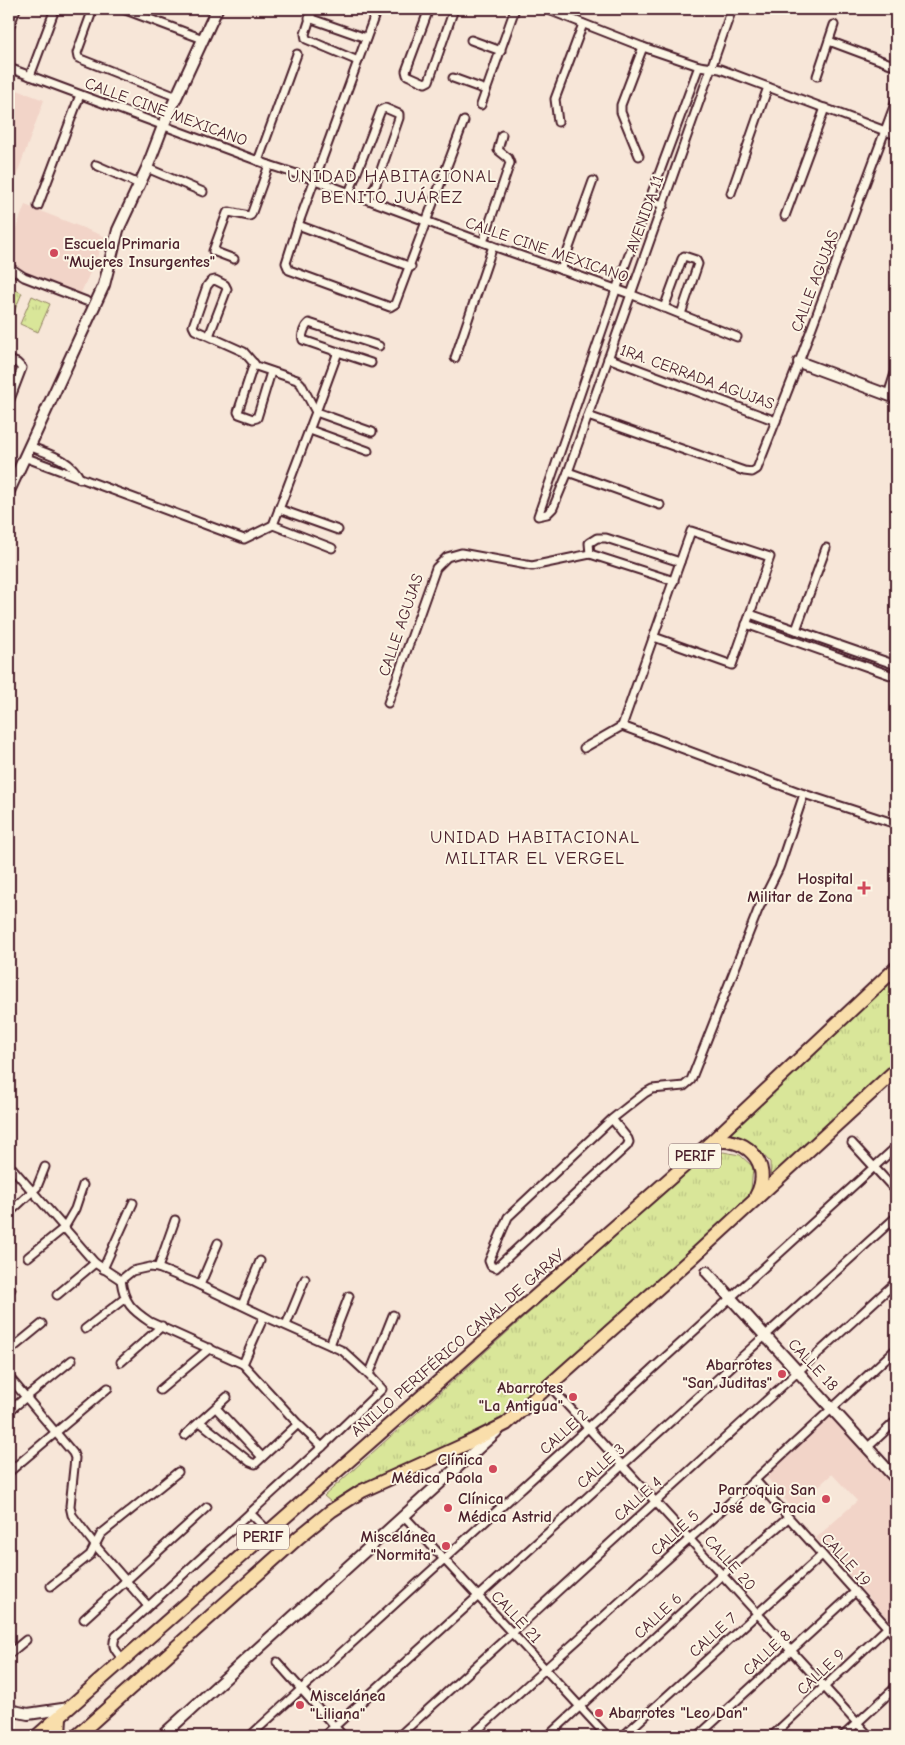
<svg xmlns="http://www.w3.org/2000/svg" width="905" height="1745" font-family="'Comic Neue',sans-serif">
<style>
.built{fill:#f2d4c8}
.grass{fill:url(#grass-tufts);stroke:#928262}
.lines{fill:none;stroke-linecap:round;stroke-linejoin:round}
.street-casing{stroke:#4a1f2b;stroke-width:11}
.secondary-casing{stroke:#4a1f2b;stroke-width:14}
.highway-casing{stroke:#4a1f2b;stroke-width:16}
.street{stroke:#fcf5e5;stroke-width:7}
.secondary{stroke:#fcf5e5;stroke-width:10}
.highway{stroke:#f9deab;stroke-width:12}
.poi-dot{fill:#d1495b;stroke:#fcf5e5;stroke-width:2}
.labels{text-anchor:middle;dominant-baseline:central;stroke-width:4;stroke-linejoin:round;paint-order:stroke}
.shield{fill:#fcf5e5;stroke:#7f5f63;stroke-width:1}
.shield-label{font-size:15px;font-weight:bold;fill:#4a1f2b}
.street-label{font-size:16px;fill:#4a1f2b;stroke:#fcf5e5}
.poi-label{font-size:16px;font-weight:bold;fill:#4a1f2b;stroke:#fcf5e5;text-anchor:end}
.neighbourhood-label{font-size:18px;letter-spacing:1px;fill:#4a1f2b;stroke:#fcf5e5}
</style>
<defs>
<pattern id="grass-tufts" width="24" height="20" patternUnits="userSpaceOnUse" patternTransform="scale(1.25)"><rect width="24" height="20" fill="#d9e699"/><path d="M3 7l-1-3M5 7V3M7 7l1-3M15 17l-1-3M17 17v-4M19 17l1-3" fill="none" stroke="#bcc584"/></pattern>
</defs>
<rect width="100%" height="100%" fill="#f7e6d8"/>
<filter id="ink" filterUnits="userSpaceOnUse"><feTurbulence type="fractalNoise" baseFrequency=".02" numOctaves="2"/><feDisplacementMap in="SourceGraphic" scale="10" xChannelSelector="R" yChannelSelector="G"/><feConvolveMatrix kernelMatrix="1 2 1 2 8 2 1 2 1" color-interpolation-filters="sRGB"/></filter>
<g filter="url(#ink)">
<g class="built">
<path d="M9,87L44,100L9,196Z"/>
<path d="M25,205L106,237L80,295L19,270L9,261V246Z"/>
<path d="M830,1416L896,1488V1628L816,1538L857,1501L832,1474L793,1509L765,1475Z"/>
</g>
<g class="grass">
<path d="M9,287L22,293L10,321H9Z"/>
<path d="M32,296L50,304L38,332L20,324Z"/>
<path d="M896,976V1066L771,1185L770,1162C754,1145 746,1134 721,1139Z"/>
<path d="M723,1152L740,1155L753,1167L750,1201L505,1429L357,1485L331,1502L324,1496L700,1160Z"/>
</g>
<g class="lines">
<defs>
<g id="street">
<path d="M93,9L77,53L78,58L177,97"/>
<path d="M123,9L203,39"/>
<path d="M313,9L305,34L306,39L358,61"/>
<path d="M377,9L298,225L286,263L289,270L390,307L395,304L464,121"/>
<path d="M429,9L406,71L407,75L425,83L429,81L454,9"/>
<path d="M546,9L643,47L699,66L720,69L896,135"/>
<path d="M309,18L366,38"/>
<path d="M9,28L16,9"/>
<path d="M471,40L501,51"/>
<path d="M829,41L896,66"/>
<path d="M699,66L616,290L538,516L547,514L553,508L568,472L732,9"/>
<path d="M9,68L269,165L315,180L493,246L630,294L737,337"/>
<path d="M30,76L55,9"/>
<path d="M817,76L834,25"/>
<path d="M453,78L486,90"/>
<path d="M481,105L515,9"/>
<path d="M558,122L555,99L583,24"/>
<path d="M639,156L621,112V105L643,47"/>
<path d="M258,161L297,54"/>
<path d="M96,165L139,184"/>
<path d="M147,168L203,192"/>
<path d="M349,193L381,110L385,108L399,114V118L376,184L368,200"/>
<path d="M731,193L768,87"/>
<path d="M650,201L664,205"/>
<path d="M38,206L80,95"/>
<path d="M785,216L825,108"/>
<path d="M298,225L411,267"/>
<path d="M483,242L510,163L508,158L498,150L502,135"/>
<path d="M234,259L213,251L227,213L229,212L249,216L251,215L269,165"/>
<path d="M9,267L24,277L86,301"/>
<path d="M561,270L593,181"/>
<path d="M664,308L682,259L684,256L696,260L698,264L681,314"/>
<path d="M209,336L227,289L225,285L215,280L211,281L207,286L193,326L195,330L244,352L256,366L297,380L301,384L316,412L273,525"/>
<path d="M338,352L303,340C301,335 305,326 309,323L379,346"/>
<path d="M455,358L493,246"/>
<path d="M608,358L776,421"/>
<path d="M9,360L17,363L22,368L9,402"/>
<path d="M254,363L238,412L239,414L253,419L257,418L271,372"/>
<path d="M371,363L338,352L316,412L372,432"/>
<path d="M888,395L896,370"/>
<path d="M588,416L744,471L752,472L757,469L799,362L896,101"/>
<path d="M310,430L368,451"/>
<path d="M29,446C48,454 71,459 80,479"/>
<path d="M24,457L244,539L273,525L332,548"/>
<path d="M568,472L660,505"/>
<path d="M279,509L338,530"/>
<path d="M674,581L590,554L589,543L597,538H606L680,562"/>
<path d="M750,614L896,665"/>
<path d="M746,624L896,677"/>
<path d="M796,630L826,548"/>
<path d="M388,703L436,568L447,557L461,553L532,566L590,554"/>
<path d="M622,726L804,794L896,824"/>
<path d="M584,748L622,726L691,531L770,557L732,665L654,637"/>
<path d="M612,1119L628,1139L629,1142L627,1146L496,1268L491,1266L489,1261L508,1217L612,1119L645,1093L652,1089L684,1086L691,1080L758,910L779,868L804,794"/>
<path d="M852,1143L896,1191"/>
<path d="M9,1167L13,1169L95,1263L121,1280"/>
<path d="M9,1213L37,1187L45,1167"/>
<path d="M28,1257L64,1228L75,1209L83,1185"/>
<path d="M158,1268L175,1220"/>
<path d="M103,1269L133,1203"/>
<path d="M121,1280L132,1271L150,1267L158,1268L193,1282L264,1316L343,1351L369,1375L382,1389L322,1447L116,1636C110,1647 117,1652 124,1660"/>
<path d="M121,1280C124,1303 132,1310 150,1322L243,1364L298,1424L322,1447"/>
<path d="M200,1285L218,1243"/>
<path d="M9,1290L11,1289"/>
<path d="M57,1295L95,1263"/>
<path d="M242,1305L260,1261"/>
<path d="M286,1325L305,1279"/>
<path d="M85,1329L124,1299"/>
<path d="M330,1345L349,1296"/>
<path d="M9,1351L42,1324"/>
<path d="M121,1362L162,1326"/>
<path d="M243,1364L264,1316"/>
<path d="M369,1375L393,1315"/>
<path d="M9,1377L73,1453L75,1458L70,1506L72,1515L95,1545L148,1606"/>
<path d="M550,1386L869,1736"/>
<path d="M160,1390L210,1348"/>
<path d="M216,1408L262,1457"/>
<path d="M9,1411L72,1360"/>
<path d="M200,1422L250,1462L255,1464L298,1424"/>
<path d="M185,1435L227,1397"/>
<path d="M868,1447L896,1421"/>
<path d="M9,1472L108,1388"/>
<path d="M755,1480L896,1637"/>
<path d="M250,1513L269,1532"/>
<path d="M405,1517L607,1736"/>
<path d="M51,1586L90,1555L101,1534L178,1472"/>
<path d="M84,1619L207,1507"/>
<path d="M9,1654L26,1640"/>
<path d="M277,1662L343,1736"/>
<path d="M250,1736L896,1147"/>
<path d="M324,1736L896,1217"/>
<path d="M399,1736L896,1282"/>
<path d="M471,1736L755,1480L896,1349"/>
<path d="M548,1736L722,1575L788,1518"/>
<path d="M623,1736L822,1555"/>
<path d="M698,1736L855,1592"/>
<path d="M772,1736L888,1627"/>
<path d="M843,1736L896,1687"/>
</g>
<g id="secondary">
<path d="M799,362L896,398"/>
<path d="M9,491L104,285L118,230L147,168L163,126L217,9"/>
<path d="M707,1272L896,1479"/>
<path d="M9,1710L28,1714L69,1708"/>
<path d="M162,1736L496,1432"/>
</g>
<g id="highway">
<path d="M709,1144C743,1131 775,1164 756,1196"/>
<path d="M37,1736L488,1338L625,1218L709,1144L896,968"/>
<path d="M59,1736L60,1717"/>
<path d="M77,1736L299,1537L331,1511L362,1491L466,1444L506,1424L693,1257L896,1070"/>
</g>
</defs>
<use href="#street" class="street-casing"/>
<use href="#secondary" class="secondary-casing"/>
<use href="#highway" class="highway-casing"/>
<use href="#street" class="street"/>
<use href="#secondary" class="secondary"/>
<use href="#highway" class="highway"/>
</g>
</g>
<g class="poi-dot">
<circle cx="54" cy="253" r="5"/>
<path d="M861.5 880.5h5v5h5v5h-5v5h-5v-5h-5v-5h5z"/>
<circle cx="782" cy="1374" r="5"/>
<circle cx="573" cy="1397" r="5"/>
<circle cx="493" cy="1469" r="5"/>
<circle cx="826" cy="1499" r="5"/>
<circle cx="448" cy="1508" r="5"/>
<circle cx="446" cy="1546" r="5"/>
<circle cx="300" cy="1705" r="5"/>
<circle cx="599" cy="1713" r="5"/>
</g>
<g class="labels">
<g class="shield">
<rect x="669" y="1143.5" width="52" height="25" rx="4"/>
<rect x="237" y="1524.5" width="52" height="25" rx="4"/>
</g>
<g class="shield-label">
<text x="695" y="1156">PERIF</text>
<text x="263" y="1537">PERIF</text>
</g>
<g class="street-label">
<text transform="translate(166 112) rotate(20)">CALLE CINE MEXICANO</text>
<text transform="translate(645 214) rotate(-70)">AVENIDA 11</text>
<text transform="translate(547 250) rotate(19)">CALLE CINE MEXICANO</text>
<text transform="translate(815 281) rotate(-69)">CALLE AGUJAS</text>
<text transform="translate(697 377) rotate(20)">1RA. CERRADA AGUJAS</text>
<text transform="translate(401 625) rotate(-71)">CALLE AGUJAS</text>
<text transform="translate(458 1343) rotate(-41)">ANILLO PERIFÉRICO CANAL DE GARAY</text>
<text transform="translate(813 1365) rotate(47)">CALLE 18</text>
<text transform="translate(564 1432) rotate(-42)">CALLE 2</text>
<text transform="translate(601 1466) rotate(-42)">CALLE 3</text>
<text transform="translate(638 1499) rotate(-42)">CALLE 4</text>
<text transform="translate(675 1533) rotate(-42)">CALLE 5</text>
<text transform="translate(846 1560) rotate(48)">CALLE 19</text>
<text transform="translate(730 1563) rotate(48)">CALLE 20</text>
<text transform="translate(658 1616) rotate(-43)">CALLE 6</text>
<text transform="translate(516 1617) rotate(47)">CALLE 21</text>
<text transform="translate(713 1635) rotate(-42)">CALLE 7</text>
<text transform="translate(767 1653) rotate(-43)">CALLE 8</text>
<text transform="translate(821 1672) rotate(-43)">CALLE 9</text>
</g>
<g class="poi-label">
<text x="64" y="244" text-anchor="start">Escuela Primaria<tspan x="64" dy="18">"Mujeres Insurgentes"</tspan></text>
<text x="853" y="879">Hospital<tspan x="853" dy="18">Militar de Zona</tspan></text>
<text x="772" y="1365">Abarrotes<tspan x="772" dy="18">"San Juditas"</tspan></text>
<text x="563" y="1388">Abarrotes<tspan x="563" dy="18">"La Antigua"</tspan></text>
<text x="483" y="1460">Clínica<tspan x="483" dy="18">Médica Paola</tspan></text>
<text x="816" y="1490">Parroquia San<tspan x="816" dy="18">José de Gracia</tspan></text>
<text x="458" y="1499" text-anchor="start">Clínica<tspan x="458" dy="18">Médica Astrid</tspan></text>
<text x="436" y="1537">Miscelánea<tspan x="436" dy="18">"Normita"</tspan></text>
<text x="310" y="1696" text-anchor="start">Miscelánea<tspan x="310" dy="18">"Liliana"</tspan></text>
<text x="609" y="1713" text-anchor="start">Abarrotes "Leo Dan"</text>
</g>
<g class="neighbourhood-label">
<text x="392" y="176">UNIDAD HABITACIONAL<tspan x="392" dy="21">BENITO JUÁREZ</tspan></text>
<text x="535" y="837">UNIDAD HABITACIONAL<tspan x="535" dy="21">MILITAR EL VERGEL</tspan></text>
</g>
</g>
<rect width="905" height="1745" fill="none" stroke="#fcf5e5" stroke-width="30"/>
<rect x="15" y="15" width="875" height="1715" fill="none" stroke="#4a1f2b" stroke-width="2" filter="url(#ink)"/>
</svg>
